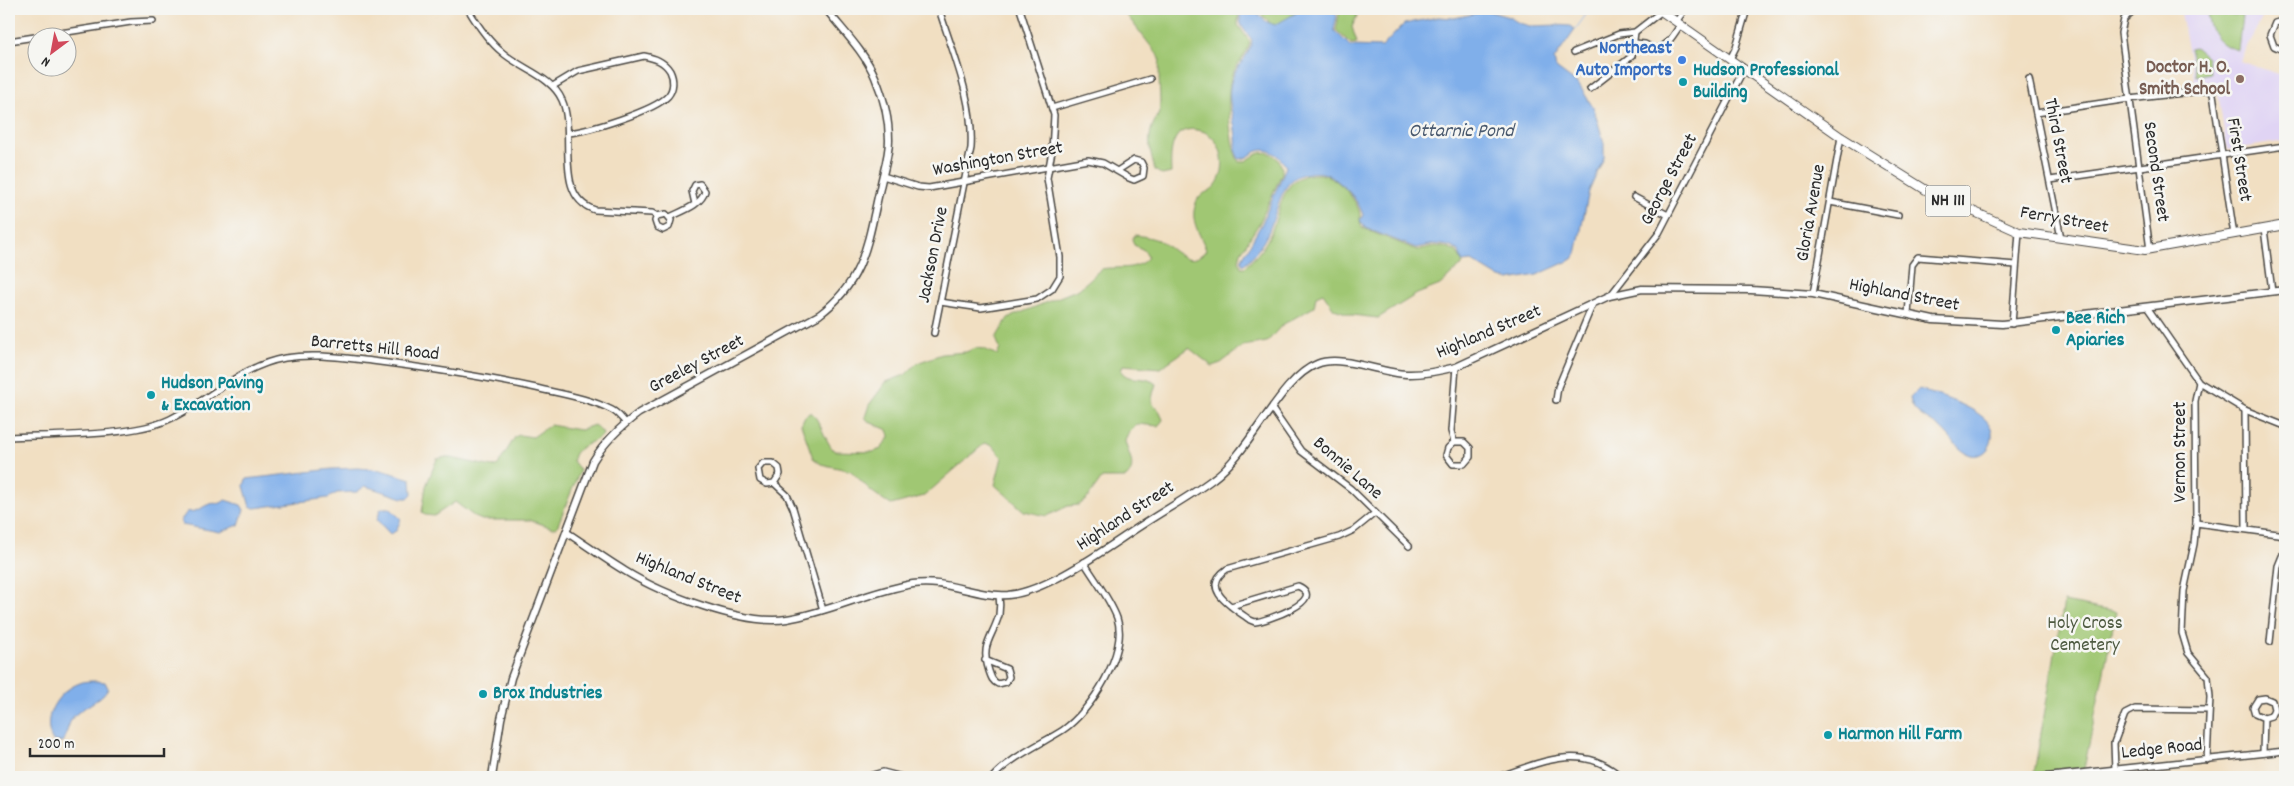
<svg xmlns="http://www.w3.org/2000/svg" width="2294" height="786" font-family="Dekko,sans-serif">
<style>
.built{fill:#e0d4f4}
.green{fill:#a0c773;stroke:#66794f}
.water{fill:#80afea;stroke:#566d8a}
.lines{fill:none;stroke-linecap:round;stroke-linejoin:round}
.stream{stroke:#80afea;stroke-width:1}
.minor-casing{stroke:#494642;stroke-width:8}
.tertiary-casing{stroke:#494642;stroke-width:9}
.primary-casing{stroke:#494642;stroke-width:10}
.minor{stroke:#fff;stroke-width:5}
.tertiary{stroke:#fff;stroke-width:6}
.primary{stroke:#fff;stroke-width:8}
.shop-dot{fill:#3f7fe0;stroke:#f6f6f2;stroke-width:2}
.education-dot{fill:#8d6e63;stroke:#f6f6f2;stroke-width:2}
.culture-dot{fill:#0f9aa8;stroke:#f6f6f2;stroke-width:2}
.labels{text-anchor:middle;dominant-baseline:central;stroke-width:5;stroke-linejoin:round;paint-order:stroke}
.shield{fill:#f6f6f2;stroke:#686867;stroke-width:1}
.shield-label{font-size:18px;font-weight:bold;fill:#2b2b2b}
.shop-label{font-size:19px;font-weight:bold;fill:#366cbe;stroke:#f6f6f2;text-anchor:end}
.education-label{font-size:19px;font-weight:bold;fill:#785e54;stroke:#f6f6f2;text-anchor:end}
.culture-label{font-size:19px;font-weight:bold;fill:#0d838f;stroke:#f6f6f2;text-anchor:start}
.street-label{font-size:19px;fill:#2b2b2b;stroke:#f6f6f2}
.park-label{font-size:19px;fill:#4e5a41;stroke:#f6f6f2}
.water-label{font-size:20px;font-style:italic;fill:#49596e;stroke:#f6f6f2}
</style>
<rect width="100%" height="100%" fill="#f6f6f2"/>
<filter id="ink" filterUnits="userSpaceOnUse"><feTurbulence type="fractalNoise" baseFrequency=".02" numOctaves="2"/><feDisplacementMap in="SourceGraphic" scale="10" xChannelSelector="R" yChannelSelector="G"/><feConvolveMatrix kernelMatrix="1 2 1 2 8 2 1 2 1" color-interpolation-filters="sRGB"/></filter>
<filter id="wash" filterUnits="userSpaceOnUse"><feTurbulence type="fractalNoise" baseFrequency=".0096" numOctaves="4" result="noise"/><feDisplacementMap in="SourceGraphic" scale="20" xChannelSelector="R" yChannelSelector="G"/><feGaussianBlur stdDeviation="1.12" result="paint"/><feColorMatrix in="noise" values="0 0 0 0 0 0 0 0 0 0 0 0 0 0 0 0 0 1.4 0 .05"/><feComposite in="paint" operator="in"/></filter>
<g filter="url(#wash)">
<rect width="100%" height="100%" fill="#f1dfc2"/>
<path class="built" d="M2186,9H2267L2239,61L2285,76V141L2227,150L2217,87L2210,82L2195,83L2181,14Z"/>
<g class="green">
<path d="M1122,9H1243L1239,13L1238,25L1250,42C1248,54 1237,63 1232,75C1225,91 1230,149 1239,162C1248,162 1250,157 1258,154C1271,148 1283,161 1282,173L1260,222L1241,252L1239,261L1241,267H1245C1255,258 1263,249 1269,237C1282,211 1279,174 1318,174C1335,174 1353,195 1359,210C1361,216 1359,221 1362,228L1417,250L1435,246L1449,248L1457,252L1463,264L1440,285L1417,294L1378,318L1352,315L1334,309L1323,293L1316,296L1314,307L1282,325L1267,342L1243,346L1221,363L1212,366L1189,348L1160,368L1123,365L1121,371C1128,383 1145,374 1156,384C1146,415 1157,397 1163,420L1158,426L1137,424L1129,432L1125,441C1128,455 1138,466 1126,478H1102L1087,499L1079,505L1068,506L1047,516L1024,511L995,485L1002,457L993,446L985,443L924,496L891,505L871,491L851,471L821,464L813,458L801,424L805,416L811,412C820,420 824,439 834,451L873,452L881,449L890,436L888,430L869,422L865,417L869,405L886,382L905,375L917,363L942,354L966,352L976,348L984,349L997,355L1000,349L996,338L1008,318L1079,289L1101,269C1117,266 1137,272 1148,257L1144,250L1134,245L1132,239L1135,235C1143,236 1155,238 1162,242C1176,252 1191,269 1206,250C1202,237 1192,225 1194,211C1198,189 1205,197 1215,186C1229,170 1223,138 1202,131C1170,122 1170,153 1171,173L1162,175L1155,170C1151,156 1147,142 1152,127C1155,119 1160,115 1160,106C1160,89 1158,76 1160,58Z"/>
<path d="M1253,9H1304L1294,13L1279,27H1270L1268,20Z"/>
<path d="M1335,9H1360L1352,27L1357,43L1351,44L1336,30L1339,15Z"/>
<path d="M2207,11L2242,16L2238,50C2218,46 2208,30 2207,11Z"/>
<path d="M2195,47L2207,57L2210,73L2196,76L2190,48Z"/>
<path d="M550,425L580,430L594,425L602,432L603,435C593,444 573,446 573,461L580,470L557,527L553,528L530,520H482L475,517L455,502L434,516L425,515L422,512L426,486L437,459L446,457L493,467L498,465L515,437L519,435L533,437Z"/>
<path d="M2064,602L2116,612L2084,769L2034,773Z"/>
</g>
<g class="water">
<path d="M1251,9L1267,22L1275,25L1303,9H1332L1337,16L1334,30L1350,46L1382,47L1404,24L1438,17L1454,18L1488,11L1509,17L1519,23L1530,26L1558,25L1570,26L1575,30L1554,60L1556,68L1579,85L1594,109L1604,143V158L1589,191L1576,254L1573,259L1537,275L1509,280L1500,278L1472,261L1462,262L1459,251L1449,246L1434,244L1416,248L1365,228L1360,220L1363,215C1357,198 1346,187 1332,177C1325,172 1317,172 1310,173C1279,175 1278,214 1267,235C1261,247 1253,257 1243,265L1241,261L1262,223L1286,167C1281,157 1270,147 1258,151C1251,153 1248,159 1239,159C1234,151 1237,146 1236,137C1234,116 1224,95 1234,74C1240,62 1251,53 1252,40C1246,31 1237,25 1241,13Z"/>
<path d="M1919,389C1940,397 1969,404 1985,419C2002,436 1986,464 1966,453C1956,447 1948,434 1939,427C1927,418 1912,414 1910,398Z"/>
<path d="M358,468L381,470L411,479L412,494L408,498H403L365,486L357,492L337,493L328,498L255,508L250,507L244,486L246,479L332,469Z"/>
<path d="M225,500L241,505L244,510L239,525L220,532L182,525L181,520L187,512C202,511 200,507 210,504C216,502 219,506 225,500Z"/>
<path d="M383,508H390L401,519L396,531L390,534L377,520L380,510Z"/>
<path d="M96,681L105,682L108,688C102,700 84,706 74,716C67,724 68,734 62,742L53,741C40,719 57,691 80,683C84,681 90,681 96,681Z"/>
</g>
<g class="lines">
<g class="stream">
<path d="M1234,9L1241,13"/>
<path d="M1575,30L1590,9"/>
</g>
</g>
</g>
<g filter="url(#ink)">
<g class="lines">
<defs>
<g id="minor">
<path d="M468,9C478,26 488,41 503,53C522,69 552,77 562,100C577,133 552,196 595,210L652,213L657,216L666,214L671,220L669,227L663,230L657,227L655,221L657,216"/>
<path d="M2135,9L2124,19L2121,33L2150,250"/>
<path d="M2285,20L2275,23L2270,35L2274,46L2285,51"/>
<path d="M1676,22L1685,9"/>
<path d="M9,41L131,22L153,21"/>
<path d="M1635,43L1645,44L1656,50C1669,45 1673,35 1681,24"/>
<path d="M1574,52L1619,34L1635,32L1662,11"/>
<path d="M1730,59L1736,47L1747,9"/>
<path d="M2029,79L2061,238"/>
<path d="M553,86L578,71L644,56C654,58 664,61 670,71C674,79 674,89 668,96C654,111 589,131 568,133"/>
<path d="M1590,89L1632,56L1635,32"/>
<path d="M1052,108L1150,79"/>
<path d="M2036,113L2129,99L2210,90L2213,94L2234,235"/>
<path d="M883,176L918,187L929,188L1088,160L1103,163L1129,178L1134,180L1143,176L1144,168L1141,162L1134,160L1117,171"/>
<path d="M2050,180L2285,146"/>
<path d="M1634,197L1668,215"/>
<path d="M1830,202L1898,215"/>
<path d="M670,217C682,211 702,205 705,191L700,184L695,185L692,191L695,204"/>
<path d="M2264,229L2272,291"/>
<path d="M1813,294L1841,137"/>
<path d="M1610,296L1659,233L1744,69"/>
<path d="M940,302L981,308L1037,299L1052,289L1060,276V257L1047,178L1052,151L1054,115L1020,9"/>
<path d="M2147,307L2199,382L2245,410L2285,426"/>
<path d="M1908,314L1912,265L1918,257L2016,265"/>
<path d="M2012,324L2019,232"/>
<path d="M934,333L971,148C974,100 953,54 939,9"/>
<path d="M2199,382L2195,401L2196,523L2194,544L2184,591L2182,633L2188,653L2208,677L2210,697L2207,760"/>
<path d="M1556,400L1558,387L1592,306"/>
<path d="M1272,409L1301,451L1351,489L1409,546"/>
<path d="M2245,410L2246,529"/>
<path d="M9,437C51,435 133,437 170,419C210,400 240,366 285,358C315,353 343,358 372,361C427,368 482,376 536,388C561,394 589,398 612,410C618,413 621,418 626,423"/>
<path d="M1454,442H1464L1470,448V457L1464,464H1453L1446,455L1448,448L1454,442L1451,431L1456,367"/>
<path d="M774,483L780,474L779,468L773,463H763L758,469L760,480L767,484L774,483L787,495L793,508L823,610"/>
<path d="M2196,523L2285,535"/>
<path d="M1231,606L1298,586C1329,600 1265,621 1255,622L1250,620C1234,608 1198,589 1227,569L1339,537L1354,530L1375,513"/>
<path d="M2270,642L2278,566L2285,549"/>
<path d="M985,660L1007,669L1009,677L1006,682L998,684C992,681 991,677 989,671C980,644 992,639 999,615C1000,608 1000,602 999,595"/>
<path d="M2263,753L2264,718L2271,716L2274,709L2272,701L2265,698L2258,699L2253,707L2255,714L2264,718"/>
<path d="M2115,770L2114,743L2125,714L2135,709L2209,710"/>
<path d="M866,777L883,772L902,777"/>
<path d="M993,777C1011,757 1041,744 1063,730C1090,712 1129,652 1117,618C1110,599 1095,580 1084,562"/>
<path d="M1499,777C1540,762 1584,742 1621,777"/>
<path d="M2042,777L2285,751"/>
</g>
<g id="tertiary">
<path d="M566,532C586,545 605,559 625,571C662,594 744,626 787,619C830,612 870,591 913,584C946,579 975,597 1008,595C1050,591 1110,545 1145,523C1168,508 1192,495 1213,479C1251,452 1280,378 1317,364C1341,354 1380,373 1406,374C1423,375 1440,371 1456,367L1609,296L1642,289L1751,290L1813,294L1933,320L2002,324L2285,290"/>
<path d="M492,777L501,719L511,678L593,461C605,441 620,427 639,413L819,315C865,281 868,240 880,188C883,172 889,157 889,140C889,119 883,96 875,77C864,51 843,31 826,9"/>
</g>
<path id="primary" d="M1658,9L1841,137L1926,190L2019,232L2145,250L2285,225"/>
</defs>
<use href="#minor" class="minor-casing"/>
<use href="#tertiary" class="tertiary-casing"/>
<use href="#primary" class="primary-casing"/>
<use href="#minor" class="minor"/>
<use href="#tertiary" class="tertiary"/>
<use href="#primary" class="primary"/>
</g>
</g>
<circle class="shop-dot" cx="1682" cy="60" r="5"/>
<circle class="education-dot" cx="2240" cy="79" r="5"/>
<g class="culture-dot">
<circle cx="1683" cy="82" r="5"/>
<circle cx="2056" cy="330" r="5"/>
<circle cx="151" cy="395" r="5"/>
<circle cx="483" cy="694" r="5"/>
<circle cx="1828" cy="735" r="5"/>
</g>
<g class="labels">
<rect class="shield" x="1925.5" y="185.5" width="45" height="31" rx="4"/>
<g class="shield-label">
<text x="1948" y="201">NH 111</text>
</g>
<g class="shop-label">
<text x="1672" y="49">Northeast<tspan x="1672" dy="22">Auto Imports</tspan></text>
</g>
<g class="education-label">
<text x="2230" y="68">Doctor H. O.<tspan x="2230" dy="22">Smith School</tspan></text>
</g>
<g class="culture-label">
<text x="1693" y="71">Hudson Professional<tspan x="1693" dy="22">Building</tspan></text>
<text x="2066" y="319">Bee Rich<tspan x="2066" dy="22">Apiaries</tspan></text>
<text x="161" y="384">Hudson Paving<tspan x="161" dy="22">&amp; Excavation</tspan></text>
<text x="493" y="694">Brox Industries</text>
<text x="1838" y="735">Harmon Hill Farm</text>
</g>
<g class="street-label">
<text transform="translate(2057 141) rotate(79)">Third Street</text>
<text transform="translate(998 160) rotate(-10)">Washington Street</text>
<text transform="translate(2238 160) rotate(81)">First Street</text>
<text transform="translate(2155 172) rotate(82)">Second Street</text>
<text transform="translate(1670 180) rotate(-62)">George Street</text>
<text transform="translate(1812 213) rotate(-80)">Gloria Avenue</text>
<text transform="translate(2064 221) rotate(10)">Ferry Street</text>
<text transform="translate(934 255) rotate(-79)">Jackson Drive</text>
<text transform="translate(1904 296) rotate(11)">Highland Street</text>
<text transform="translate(1489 333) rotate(-23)">Highland Street</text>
<text transform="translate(375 349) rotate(6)">Barretts Hill Road</text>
<text transform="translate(697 365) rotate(-28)">Greeley Street</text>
<text transform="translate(2181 452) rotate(-90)">Vernon Street</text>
<text transform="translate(1347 469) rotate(41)">Bonnie Lane</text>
<text transform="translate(1126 517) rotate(-33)">Highland Street</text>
<text transform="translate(688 579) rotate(22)">Highland Street</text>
<text transform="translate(2162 750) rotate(-6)">Ledge Road</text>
</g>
<g class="park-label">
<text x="2085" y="624">Holy Cross<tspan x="2085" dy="22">Cemetery</tspan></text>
</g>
<g class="water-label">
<text x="1461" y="132">Ottarnic Pond</text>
</g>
</g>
<rect width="2294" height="786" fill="none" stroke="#f6f6f2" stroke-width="30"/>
<g transform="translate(52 52) rotate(212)"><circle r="24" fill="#f6f6f2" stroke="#a5a5a2"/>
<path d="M0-4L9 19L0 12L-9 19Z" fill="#d1495b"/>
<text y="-8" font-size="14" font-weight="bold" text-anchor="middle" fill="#2b2b2b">N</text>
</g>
<path d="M30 748v8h134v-8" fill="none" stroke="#2b2b2b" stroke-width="2.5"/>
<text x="38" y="748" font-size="15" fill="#2b2b2b" stroke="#f6f6f2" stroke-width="4" paint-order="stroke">200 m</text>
</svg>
